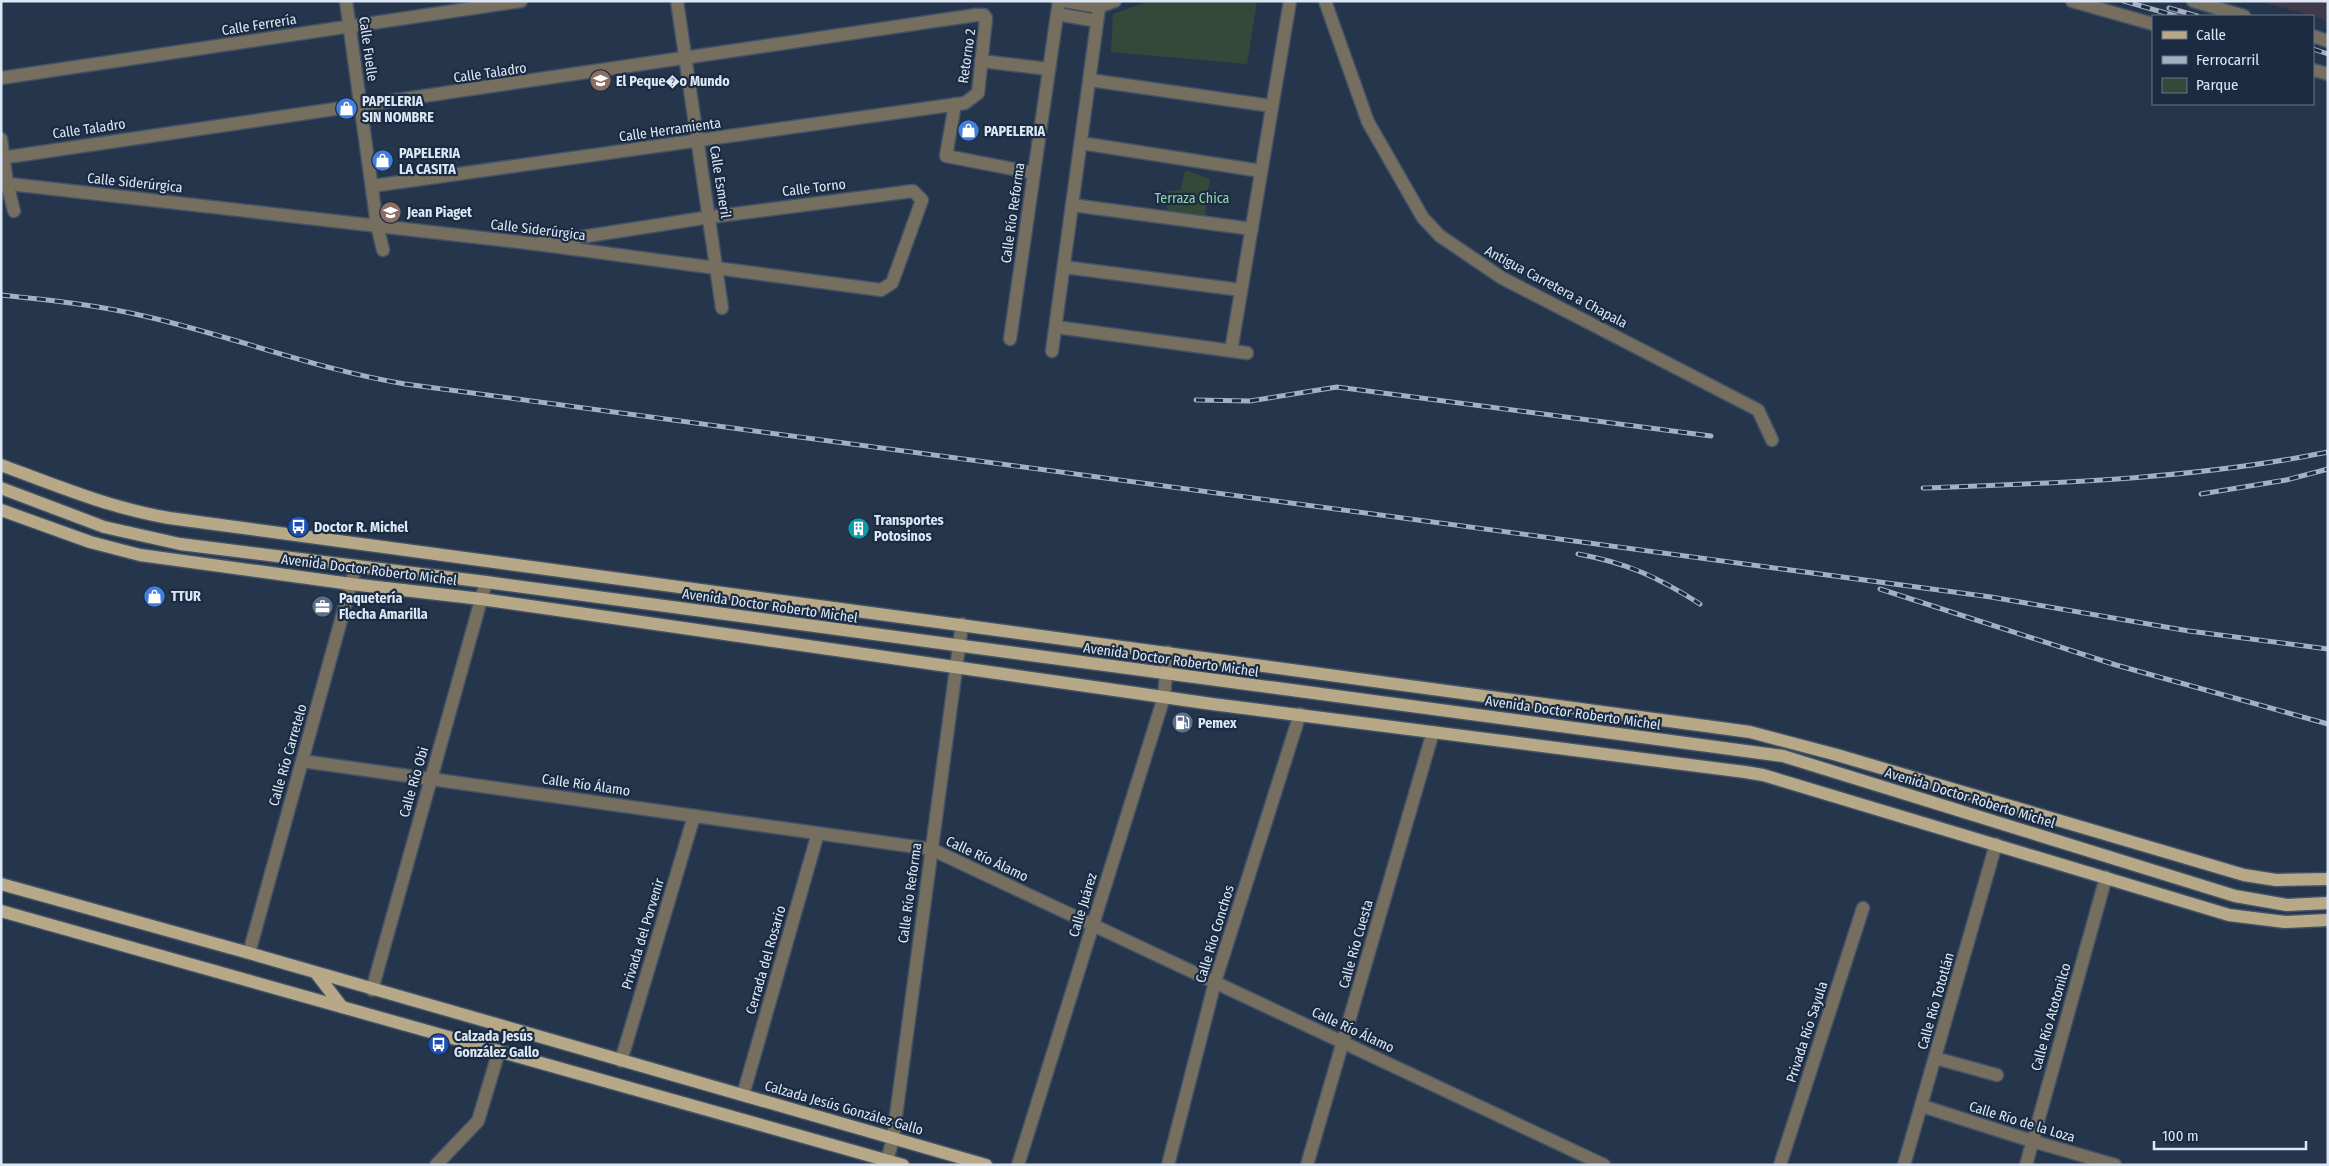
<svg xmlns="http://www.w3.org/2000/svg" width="2329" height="1166" font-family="'Fira Sans Condensed',sans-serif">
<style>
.industrial{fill:#403949}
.green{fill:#35493a}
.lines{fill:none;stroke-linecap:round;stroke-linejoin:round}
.minor-casing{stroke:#425267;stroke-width:15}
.major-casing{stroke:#425267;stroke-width:15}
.minor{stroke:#766f5f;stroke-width:12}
.major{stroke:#b7a987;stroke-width:12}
.rail-casing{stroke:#a3b0c1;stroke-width:5}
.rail{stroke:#1b2b41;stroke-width:3;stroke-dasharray:9;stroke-linecap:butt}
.labels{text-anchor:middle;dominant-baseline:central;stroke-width:4.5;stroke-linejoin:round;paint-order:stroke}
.street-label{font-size:14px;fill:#dde8f6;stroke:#1b2b41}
.poi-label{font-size:14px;font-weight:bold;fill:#dde8f6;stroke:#1b2b41;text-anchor:start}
.park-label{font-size:14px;fill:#96d3a7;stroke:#1b2b41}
</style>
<rect width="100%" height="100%" fill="#25364c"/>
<path class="industrial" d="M2258,1H2328V22L2313,16Z"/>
<g class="green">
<path d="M1150,1H1257L1247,64L1111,52L1113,14Z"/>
<path d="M1185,170L1210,179L1205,215L1167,211L1168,191L1181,190Z"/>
</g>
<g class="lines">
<defs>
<g id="minor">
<path d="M346,1L377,225L383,250"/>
<path d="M677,1L722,308"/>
<path d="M1064,1L1099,7L1115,1"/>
<path d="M1325,1L1368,122L1423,218L1440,236L1502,278L1758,410L1772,440"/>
<path d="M2072,1L2153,24"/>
<path d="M2193,1L2244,16"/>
<path d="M1057,14L1097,21"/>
<path d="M2313,36L2328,41"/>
<path d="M981,61L1049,69"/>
<path d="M2313,70L2328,74"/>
<path d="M1,78L521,1"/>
<path d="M1090,80L1272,106"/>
<path d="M955,104L946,156L1034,173"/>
<path d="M1,139L7,183L14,211"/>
<path d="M1081,143L1261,171"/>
<path d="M1,158L976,15H984L986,18L978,93L965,103L372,186"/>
<path d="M1,183L536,244L881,290L892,283L922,200L913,191L710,217L536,244"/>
<path d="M1072,205L1252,229"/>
<path d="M1064,267L1241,290"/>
<path d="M1056,327L1247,353"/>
<path d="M1010,339L1059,1"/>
<path d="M1052,351L1100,1"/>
<path d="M1231,351L1290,1"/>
<path d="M302,761L931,849L1604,1165"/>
<path d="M249,953L356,566"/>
<path d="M372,990L486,582"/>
<path d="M1935,1058L1997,1075"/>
<path d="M621,1061L694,816"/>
<path d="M743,1095L818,833"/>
<path d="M1922,1106L2032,1141L2115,1165"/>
<path d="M436,1165L478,1121L499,1051"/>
<path d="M886,1165L893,1138L962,624"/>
<path d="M1018,1165L1164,697L1168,652"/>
<path d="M1168,1165L1215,982L1300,714"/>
<path d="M1307,1165L1433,732"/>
<path d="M1780,1165L1863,908"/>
<path d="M1904,1165L1996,844"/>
<path d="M2026,1165L2106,877"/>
</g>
<g id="major">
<path d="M1,465C57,486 110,508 169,518L1750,732L1837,755L2244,875L2276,880L2328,879"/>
<path d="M1,488L104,527L180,544L486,582L1783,756L2235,896L2287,905L2328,903"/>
<path d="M1,510L90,542L140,555L351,584L481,599L1212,704L1745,772L1763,775L2229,915L2285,922L2328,920"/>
<path d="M1,884L249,953L986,1165"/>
<path d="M1,911L903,1165"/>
<path d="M316,973L342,1007"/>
</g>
</defs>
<use href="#minor" class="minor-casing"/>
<use href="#major" class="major-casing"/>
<use href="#minor" class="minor"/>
<use href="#major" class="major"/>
<defs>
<g id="rail">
<path d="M2124,1L2176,16"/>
<path d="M2169,8L2197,16"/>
<path d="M2313,49L2328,54"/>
<path d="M1,295C49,300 97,305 144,316C232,336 315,369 405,384L1991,597L2189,631L2328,649"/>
<path d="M1196,400L1250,401L1337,387L1711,436"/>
<path d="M1923,488C2059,483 2194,479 2328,452"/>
<path d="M2201,494L2286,480L2328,469"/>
<path d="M1578,554C1627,563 1658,577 1700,604"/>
<path d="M1880,589L2116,665L2328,724"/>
</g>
</defs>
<use href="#rail" class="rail-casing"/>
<use href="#rail" class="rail"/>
</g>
<defs>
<symbol id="school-disc" viewBox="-11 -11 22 22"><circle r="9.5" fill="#8d6e63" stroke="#1b2b41"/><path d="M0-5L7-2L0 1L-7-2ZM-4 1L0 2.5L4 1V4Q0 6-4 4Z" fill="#fff"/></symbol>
<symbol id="shop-disc" viewBox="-11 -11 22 22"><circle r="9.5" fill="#3f7fe0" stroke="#1b2b41"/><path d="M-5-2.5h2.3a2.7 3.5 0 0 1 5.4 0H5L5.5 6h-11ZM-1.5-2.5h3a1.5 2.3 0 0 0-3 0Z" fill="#fff"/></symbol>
<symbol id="bus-disc" viewBox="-11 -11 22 22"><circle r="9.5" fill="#1a4fb4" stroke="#1b2b41"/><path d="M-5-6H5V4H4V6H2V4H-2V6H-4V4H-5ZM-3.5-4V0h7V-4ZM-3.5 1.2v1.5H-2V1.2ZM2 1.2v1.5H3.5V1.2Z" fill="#fff"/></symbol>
<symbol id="building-disc" viewBox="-11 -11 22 22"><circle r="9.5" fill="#0f9aa8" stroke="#1b2b41"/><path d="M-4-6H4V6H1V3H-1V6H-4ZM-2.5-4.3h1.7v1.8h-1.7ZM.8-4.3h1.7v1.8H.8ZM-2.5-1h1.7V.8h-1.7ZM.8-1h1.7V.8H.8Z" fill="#fff"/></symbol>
<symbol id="office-disc" viewBox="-11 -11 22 22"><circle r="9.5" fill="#5c6f8a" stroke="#1b2b41"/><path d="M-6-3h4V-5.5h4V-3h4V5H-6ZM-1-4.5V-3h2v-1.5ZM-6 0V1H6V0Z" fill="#fff"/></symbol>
<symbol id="fuel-disc" viewBox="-11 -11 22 22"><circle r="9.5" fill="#5c6f8a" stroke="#1b2b41"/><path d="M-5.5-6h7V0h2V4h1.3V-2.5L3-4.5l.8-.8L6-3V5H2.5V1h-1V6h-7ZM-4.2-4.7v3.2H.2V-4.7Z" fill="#fff"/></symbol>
</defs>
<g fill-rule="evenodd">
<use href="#school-disc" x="588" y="68" width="25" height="25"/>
<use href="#shop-disc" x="334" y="96" width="25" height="25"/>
<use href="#shop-disc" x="956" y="118" width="25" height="25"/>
<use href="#shop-disc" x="370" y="148" width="25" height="25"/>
<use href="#school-disc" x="378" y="200" width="25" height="25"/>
<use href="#bus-disc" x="286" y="514" width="25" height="25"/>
<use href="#building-disc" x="846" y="516" width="25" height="25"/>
<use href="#shop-disc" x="142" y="584" width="25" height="25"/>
<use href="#office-disc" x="310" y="594" width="25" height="25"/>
<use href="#fuel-disc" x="1170" y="710" width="25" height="25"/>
<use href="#bus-disc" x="426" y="1032" width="25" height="25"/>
</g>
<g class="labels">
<g class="street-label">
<text transform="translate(259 25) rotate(-9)">Calle Ferrería</text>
<text transform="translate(368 49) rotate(82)">Calle Fuelle</text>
<text transform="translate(967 56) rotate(-82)">Retorno 2</text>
<text transform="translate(490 73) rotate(-8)">Calle Taladro</text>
<text transform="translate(89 129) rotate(-8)">Calle Taladro</text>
<text transform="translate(670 130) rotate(-8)">Calle Herramienta</text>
<text transform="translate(720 182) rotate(81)">Calle Esmeril</text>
<text transform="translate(135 183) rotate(6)">Calle Siderúrgica</text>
<text transform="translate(814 188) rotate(-7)">Calle Torno</text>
<text transform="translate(1013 213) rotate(-82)">Calle Río Reforma</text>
<text transform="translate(538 230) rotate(7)">Calle Siderúrgica</text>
<text transform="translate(1556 287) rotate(28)">Antigua Carretera a Chapala</text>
<text transform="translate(369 570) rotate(7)">Avenida Doctor Roberto Michel</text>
<text transform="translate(770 606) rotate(8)">Avenida Doctor Roberto Michel</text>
<text transform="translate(1171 660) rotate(8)">Avenida Doctor Roberto Michel</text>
<text transform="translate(1573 713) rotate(8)">Avenida Doctor Roberto Michel</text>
<text transform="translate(288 755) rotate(-74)">Calle Río Carretelo</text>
<text transform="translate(414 782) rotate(-74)">Calle Río Obi</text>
<text transform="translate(586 785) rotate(8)">Calle Río Álamo</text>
<text transform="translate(1970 798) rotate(17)">Avenida Doctor Roberto Michel</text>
<text transform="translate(987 859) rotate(25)">Calle Río Álamo</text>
<text transform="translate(910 893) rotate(-82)">Calle Río Reforma</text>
<text transform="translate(1083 905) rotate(-73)">Calle Juárez</text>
<text transform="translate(643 934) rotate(-73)">Privada del Porvenir</text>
<text transform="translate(1215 934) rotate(-73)">Calle Río Conchos</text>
<text transform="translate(1356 944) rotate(-74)">Calle Río Cuesta</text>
<text transform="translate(766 960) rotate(-74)">Cerrada del Rosario</text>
<text transform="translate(1936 1001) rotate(-74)">Calle Río Tototlán</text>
<text transform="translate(2051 1017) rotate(-74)">Calle Río Atotonilco</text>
<text transform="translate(1353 1030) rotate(25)">Calle Río Álamo</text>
<text transform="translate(1807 1032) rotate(-72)">Privada Río Sayula</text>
<text transform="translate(844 1108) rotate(16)">Calzada Jesús González Gallo</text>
<text transform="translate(2022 1122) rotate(17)">Calle Río de la Loza</text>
</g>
<g class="poi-label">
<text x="616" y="81">El Peque�o Mundo</text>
<text x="362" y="101">PAPELERIA<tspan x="362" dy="16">SIN NOMBRE</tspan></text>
<text x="984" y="131">PAPELERIA</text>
<text x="399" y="153">PAPELERIA<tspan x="399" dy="16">LA CASITA</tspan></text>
<text x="407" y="212">Jean Piaget</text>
<text x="874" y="520">Transportes<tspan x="874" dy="16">Potosinos</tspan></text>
<text x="314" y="527">Doctor R. Michel</text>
<text x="171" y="596">TTUR</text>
<text x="339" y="598">Paquetería<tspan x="339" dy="16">Flecha Amarilla</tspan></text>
<text x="1198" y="723">Pemex</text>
<text x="454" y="1036">Calzada Jesús<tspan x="454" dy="16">González Gallo</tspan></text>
</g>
<g class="park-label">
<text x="1192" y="198">Terraza Chica</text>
</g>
</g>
<rect width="2329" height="1166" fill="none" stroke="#dde8f6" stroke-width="5"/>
<rect x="2152" y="15" width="162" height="90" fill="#1b2b41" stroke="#697789"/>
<rect x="2162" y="31" width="25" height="8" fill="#b7a987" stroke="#697789"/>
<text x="2196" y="40" font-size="15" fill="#dde8f6">Calle</text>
<rect x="2162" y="56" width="25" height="8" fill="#a3b0c1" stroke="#697789"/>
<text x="2196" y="65" font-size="15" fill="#dde8f6">Ferrocarril</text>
<rect x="2162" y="78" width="25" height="15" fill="#35493a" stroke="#697789"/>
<text x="2196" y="90" font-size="15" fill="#dde8f6">Parque</text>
<path d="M2154 1141v8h152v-8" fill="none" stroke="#dde8f6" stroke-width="2.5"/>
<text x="2162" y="1141" font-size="15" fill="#dde8f6" stroke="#1b2b41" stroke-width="4" paint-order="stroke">100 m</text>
</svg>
